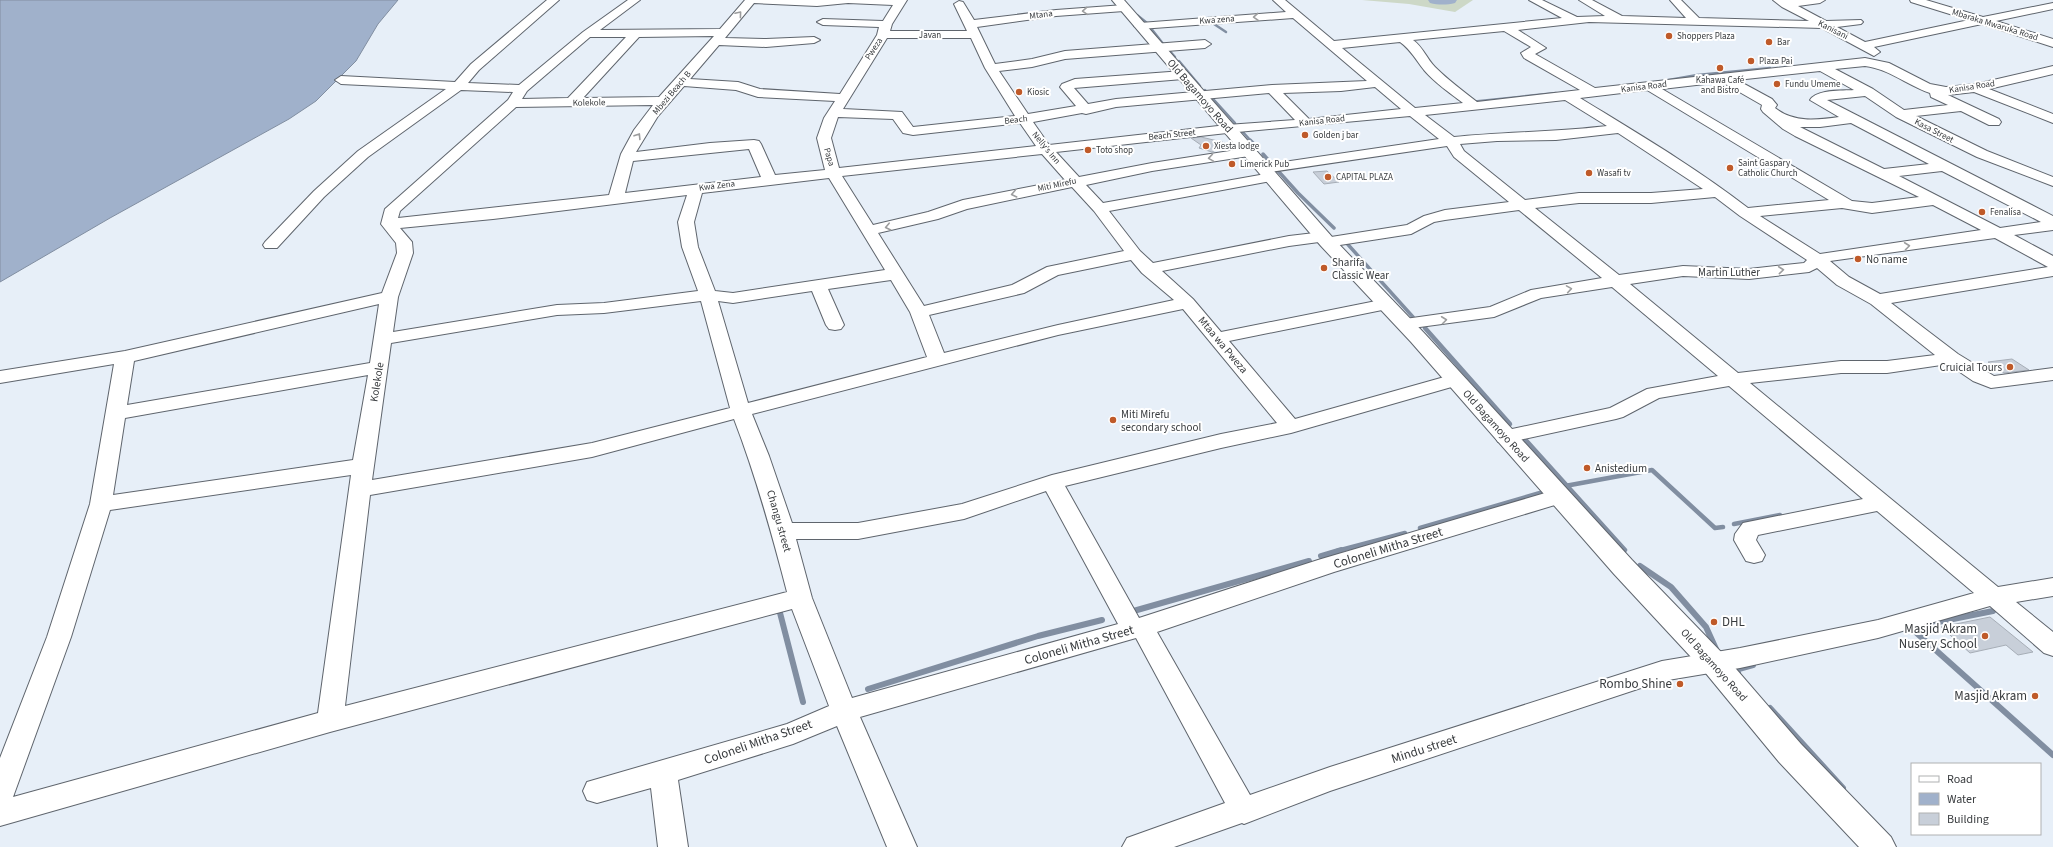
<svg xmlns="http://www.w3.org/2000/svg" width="2053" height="847" font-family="'Source Sans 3',sans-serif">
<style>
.green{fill:#cdd8c7}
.water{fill:#a0b1cb;stroke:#818ea1}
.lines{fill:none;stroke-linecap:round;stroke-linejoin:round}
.stream-far3{stroke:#818ea1;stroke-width:2.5}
.stream-far2{stroke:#818ea1;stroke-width:3.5}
.stream-far1{stroke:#818ea1;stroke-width:4.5}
.stream{stroke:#818ea1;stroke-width:6}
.river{fill:#a0b1cb;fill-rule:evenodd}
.building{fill:#c8cfd9;stroke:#a7aeb7}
.minor-casing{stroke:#5f656d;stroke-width:2}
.major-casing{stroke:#5f656d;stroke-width:2}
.minor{fill:#fff;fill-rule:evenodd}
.major{fill:#fff;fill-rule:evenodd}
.oneway{stroke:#9c9d9e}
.poi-dot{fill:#bf5a29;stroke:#fff;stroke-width:1.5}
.labels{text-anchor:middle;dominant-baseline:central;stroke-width:4;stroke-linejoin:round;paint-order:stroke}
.far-street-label{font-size:9px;fill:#383b3e;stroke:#fff}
.far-poi-label{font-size:9px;fill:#383b3e;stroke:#fff;text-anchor:start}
.street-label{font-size:11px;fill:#383b3e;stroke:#fff}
.poi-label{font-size:11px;fill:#383b3e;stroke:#fff;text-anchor:start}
.near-street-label{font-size:13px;fill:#383b3e;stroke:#fff}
.near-poi-label{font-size:13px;fill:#383b3e;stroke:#fff;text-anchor:end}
</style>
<rect width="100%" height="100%" fill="#e7eff8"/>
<path class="green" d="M1362,0H1473L1455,12L1409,4Z"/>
<path class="water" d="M0,0H398L378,24L356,61L316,101L289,119L110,218L0,282Z"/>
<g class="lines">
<g class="stream-far3">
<path d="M1137,15L1147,23"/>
<path d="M1211,22L1226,32"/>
<path d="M1150,27L1164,45"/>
<path d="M1168,49L1175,57"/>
<path d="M1179,61L1200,86"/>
<path d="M1663,81L1697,75L1770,68"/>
<path d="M1205,90L1235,123"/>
<path d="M1470,102L1556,93"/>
<path d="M1242,131L1251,141"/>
</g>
<g class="stream-far2">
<path d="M1250,140L1258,148"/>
<path d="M1263,154L1298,193L1334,228"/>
<path d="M1343,239L1413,317"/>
</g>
<g class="stream-far1">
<path d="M1425,328L1510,424"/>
<path d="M1522,436L1625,550"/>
<path d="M1565,486L1652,470L1715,528L1723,527"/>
<path d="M1734,524L1780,515"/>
<path d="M1420,528L1540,493"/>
<path d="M1337,551L1405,533"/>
</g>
<g class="stream">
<path d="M1321,556L1341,550"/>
<path d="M1640,566L1671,587L1706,627L1716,649"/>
<path d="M777,609H779L803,702"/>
<path d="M1130,612L1309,561"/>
<path d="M1923,625L1993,611"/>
<path d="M1911,628L2053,755"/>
<path d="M1738,673L1735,670L1753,665"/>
<path d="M868,689L1038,636L1102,620"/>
<path d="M1770,708L1843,788"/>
</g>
<path class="river" d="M1428,0H1457L1455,3C1447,5 1438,5 1430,3Z"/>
</g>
<g class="building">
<path d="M1201,137L1222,142L1227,144L1212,152L1199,148L1201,145L1191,138Z"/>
<path d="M1327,171L1339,182L1324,184L1313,172Z"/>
<path d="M2012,359L2029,370L2004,373L1988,362Z"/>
<path d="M1990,617L2006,630L2033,652L2018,655L2006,645L1970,653L1941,627Z"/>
</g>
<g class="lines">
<defs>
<path id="minor" d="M547,0H559L479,70L468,83L519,85L583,32L628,0H640L600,30L720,29L745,0H907L892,24L890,31H967L954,4L959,1L963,2L974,20L1056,10L1124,5L1129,8L1124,11L1056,16L977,27L995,64L1032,59L1065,51L1205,40L1211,44L1205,48L1065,59L1032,67L999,71L1028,114L1076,106L1060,87L1062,84L1075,79L1183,71L1189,75L1183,79L1074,88L1088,104L1116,99L1272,85L1367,81L1293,18L1140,29L1134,26L1140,23L1286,12L1273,0H1285L1334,41L1562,18L1529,0H1542L1577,17L1605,16L1579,0H1592L1622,16L1686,18L1670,0H1681L1699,18L1809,21L1782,7L1773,0H1825L1820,3L1798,6L1826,21L1861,20L1863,22L1861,24L1837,27L1865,42L1969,20L1911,2L1910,0H1926L1983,17L2053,3V9L1996,21L2053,39V47L1982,24L1874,47L1880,52L1874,56L1822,28L1589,22L1518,30L1546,48L1535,54L1595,88L1865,58L1889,63L1930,84L1946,87L1976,84L2053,66V74L1989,89L2053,114V123L1974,92L1948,95L1999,119L2001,122L1999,125H1989L1961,111L1916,116L1987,151L2053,177V186L1977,157L1896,117L1865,96L1827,100L2053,216V230L2014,235L2053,256V276L1891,303L1958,354L1994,376L2053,368V380L1991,388L1973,381L1948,364L1887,373H1841L1750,383L1998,587L2053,578V596L2016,602L2053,632V656L2044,653L1990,606L1878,638L1740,668L1662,681L1330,791L1244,824L1242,823L1174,847H1122L1127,838L1225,803L1136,638L860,717L917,847H887L837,726L793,744L678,780L688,847H658L651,788L597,803L587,800L583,791L587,782L787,724L829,706L792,609L330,732L0,826V758L47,637L90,504L114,364L0,383V371L125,351L382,293L397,253L396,243L381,224L385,209L508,100L513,92L461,90L368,157L324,197L277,248H265L263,245L265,242L314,191L358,151L446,89L341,84L335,80L341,76L455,82L471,64ZM754,3L817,6L848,3L893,5L883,21L823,19L817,22L823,25L879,27L877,35L840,94L760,89L738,82L690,79L719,45L766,47L814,43L820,40L814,37L766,39L725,38ZM1504,31L1531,47L1521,53L1524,58L1580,90L1477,102C1463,91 1448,80 1435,67C1427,59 1423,47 1413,40ZM714,36L659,97L583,98L639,37ZM590,37H626L568,98L522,99L527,91ZM887,38H971L985,68L1015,116L913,127L902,112L843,109ZM1400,42C1411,50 1416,60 1424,70C1435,83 1450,93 1463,103L1415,108L1342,48ZM1865,66C1889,69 1907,85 1930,93L1931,97L1948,105L1904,110L1873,89L1835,69ZM1820,71L1854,90C1842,91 1817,89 1810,100L1839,117C1817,120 1794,123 1775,108L1777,105L1772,99L1737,80ZM1722,82L1762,105L1761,109L1763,112L1783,129L1795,136L1919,197L1872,203L1852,201L1662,89ZM684,86L736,90L758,97L835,101L824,118L817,138L825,170L775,175L761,144L759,141L754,140L710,143L636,152L658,116ZM1375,87L1401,109L1309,119L1283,93L1341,91ZM1647,90L1829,200L1748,208C1695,167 1637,133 1580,98ZM1269,93L1295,120L1227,125L1049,145L1033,122L1082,113L1086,114L1116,107ZM1565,100L1607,126C1556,132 1505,132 1454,137L1425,115ZM653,105L634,130L621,154L609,195L398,218L400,211L516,107ZM1410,116L1439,139L1264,165L1259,166L1257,169L1259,172L1264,173L1447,146L1454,157L1509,202L1445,210L1424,216L1407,225L1331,237L1329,234L1323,232L1289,236L1153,263L1140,251L1109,211L1271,181L1276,180L1278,177L1276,174L1271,173L1103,203L1086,185L1152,171L1249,156L1254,155L1256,152L1254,149L1249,148L1152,163L1079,177L1056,152L1227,133ZM838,117L893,119L903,133L913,135L1020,123L1036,146L839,168L831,138ZM1851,123L1929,164L1884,169L1800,127H1820ZM1618,133L1703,189L1651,193H1579L1525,200L1464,151L1460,144L1497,141L1556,140ZM749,149L761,177L625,193L633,161ZM1042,154L1065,180L963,200L928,212L873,225L842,176ZM1942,171L2041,222L2000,228L1899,176ZM829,178L885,270L733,293L715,291L698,247L694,222L702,193ZM1072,187L1094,211L1124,251L1047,267L1012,285L924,306L878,233L938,219L967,209ZM687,195L678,222L682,247L698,291L604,303L557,305L393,332L398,297L413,253L412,242L400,228L493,219ZM1715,197L1740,216L1807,260L1804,263L1749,269L1683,266L1619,275L1535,208L1579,203H1651ZM1933,205L1981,230L1820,254L1760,216L1842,208L1872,213ZM1519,210L1602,278L1531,290L1490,307L1405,319L1399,320L1396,324L1399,328L1405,329L1494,317L1541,298L1612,287L1718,376L1647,389L1610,408L1498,432L1495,437L1498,442L1505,443L1616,419L1623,417L1659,398L1729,386L1863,499L1743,523L1735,534L1734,540L1746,561L1754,563L1762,561L1765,555L1756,540L1758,535L1877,511L1974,593L1878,620L1740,648L1662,661L1330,767L1250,795L1157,632L1334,572L1568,501L1571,496L1568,491L1560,489L1552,491L1318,560L1139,618L1065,486L1221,448L1291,433L1462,384L1465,380L1462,376L1455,374L1295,419L1229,341L1392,308L1395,304L1392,300L1386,299L1221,332L1193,299L1162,271L1289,246L1319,242L1321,245L1327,247L1411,234L1434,222L1445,220ZM1995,238L2048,267L1880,294L1849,277L1830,261ZM1131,260L1142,273L1174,300L1058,325L944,353L929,315L1024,293L1058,275ZM1817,268L1837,285L1871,304L1935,355L1887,361H1841L1738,373L1630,284L1683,276L1749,279L1809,272ZM891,280L910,312L927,357L748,403L718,301L733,303L812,291L826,325L829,329L835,330L841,329L844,325L828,289ZM701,301L730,408L592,443L372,480L391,343L557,315L604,313ZM379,304L370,363L127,405L134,361ZM1183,309L1277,423L1221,434L1052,475L962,504L858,523H792L769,456L752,414L1058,335ZM368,375L353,460L113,495L125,418ZM734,419C756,476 772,534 787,592L345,706L370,495L592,457ZM351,475L318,713L13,797L71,637L110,510ZM1046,491L1118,624L852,698L812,598L796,539H858L964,519Z"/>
<path id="major" d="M1112,0H1124L1333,238L1425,334L1632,560L1724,655L1801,744L1891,837L1896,847H1859L1779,762L1704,671L1614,574L1411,342L1321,246Z"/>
</defs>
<use href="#minor" class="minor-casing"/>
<use href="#major" class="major-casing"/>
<use href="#minor" class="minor"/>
<use href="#major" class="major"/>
</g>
<defs><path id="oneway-chevron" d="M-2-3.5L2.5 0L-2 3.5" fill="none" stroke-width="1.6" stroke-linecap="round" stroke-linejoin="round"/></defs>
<g class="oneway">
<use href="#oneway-chevron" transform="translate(1085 11) rotate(176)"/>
<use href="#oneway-chevron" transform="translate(739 14) rotate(-50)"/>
<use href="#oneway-chevron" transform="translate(1256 17) rotate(176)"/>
<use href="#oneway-chevron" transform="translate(638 136) rotate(-58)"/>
<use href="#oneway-chevron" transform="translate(1211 158) rotate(171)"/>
<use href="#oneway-chevron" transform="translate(1014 194) rotate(168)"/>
<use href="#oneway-chevron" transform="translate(888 227) rotate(167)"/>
<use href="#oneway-chevron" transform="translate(1907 246) rotate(-7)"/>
<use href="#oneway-chevron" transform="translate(1781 270) rotate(-6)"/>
<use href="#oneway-chevron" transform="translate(1569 289) rotate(-9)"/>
<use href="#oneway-chevron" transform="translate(1444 320) rotate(-7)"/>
</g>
<g class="poi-dot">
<circle cx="1669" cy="36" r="4"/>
<circle cx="1769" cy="42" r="4"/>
<circle cx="1751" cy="61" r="4"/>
<circle cx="1720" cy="68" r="4"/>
<circle cx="1777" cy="84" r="4"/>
<circle cx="1019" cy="92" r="4"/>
<circle cx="1305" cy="135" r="4"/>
<circle cx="1206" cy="146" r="4"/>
<circle cx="1088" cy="150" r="4"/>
<circle cx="1232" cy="164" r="4"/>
<circle cx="1730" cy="168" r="4"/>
<circle cx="1589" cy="173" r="4"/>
<circle cx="1328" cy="177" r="4"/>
<circle cx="1982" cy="212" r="4"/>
<circle cx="1858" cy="259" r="4"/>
<circle cx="1324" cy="268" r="4"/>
<circle cx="2010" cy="367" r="4"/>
<circle cx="1113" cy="420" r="4"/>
<circle cx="1587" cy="468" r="4"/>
<circle cx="1714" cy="622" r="4"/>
<circle cx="1985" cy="636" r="4"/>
<circle cx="1680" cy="684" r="4"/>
<circle cx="2035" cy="696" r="4"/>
</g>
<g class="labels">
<g class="far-street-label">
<text transform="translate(1041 15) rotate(-7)">Mtana</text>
<text transform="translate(1217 20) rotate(-4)">Kwa zena</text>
<text transform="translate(1995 25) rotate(17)">Mbaraka Mwaruka Road</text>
<text transform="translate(1833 30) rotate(27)">Kanisani</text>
<text x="930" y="35">Javan</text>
<text transform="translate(874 49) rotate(-57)">Pweza</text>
<text transform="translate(1644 87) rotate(-7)">Kanisa Road</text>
<text transform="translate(1972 87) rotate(-9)">Kanisa Road</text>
<text transform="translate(672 93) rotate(-50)">Mbezi Beach B</text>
<text transform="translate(589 103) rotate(-1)">Kolekole</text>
<text transform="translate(1016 120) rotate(-7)">Beach</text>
<text transform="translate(1322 121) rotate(-6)">Kanisa Road</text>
<text transform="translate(1934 131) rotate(27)">Kasa Street</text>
<text transform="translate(1172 135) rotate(-6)">Beach Street</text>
<text transform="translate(1046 148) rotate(51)">Nelly's Inn</text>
<text transform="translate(829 157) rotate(74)">Papa</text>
<text transform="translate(1057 185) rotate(-12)">Miti Mirefu</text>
<text transform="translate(717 186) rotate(-7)">Kwa Zena</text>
</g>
<g class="far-poi-label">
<text x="1677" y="36">Shoppers Plaza</text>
<text x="1777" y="42">Bar</text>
<text x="1759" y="61">Plaza Pai</text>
<text x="1720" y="80" text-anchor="middle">Kahawa Café<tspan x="1720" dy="10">and Bistro</tspan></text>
<text x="1785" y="84">Fundu Umeme</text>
<text x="1027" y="92">Kiosic</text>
<text x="1313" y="135">Golden j bar</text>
<text x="1214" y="146">Xiesta lodge</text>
<text x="1096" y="150">Toto shop</text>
<text x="1738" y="163">Saint Gaspary<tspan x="1738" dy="10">Catholic Church</tspan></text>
<text x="1240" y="164">Limerick Pub</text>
<text x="1597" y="173">Wasafi tv</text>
<text x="1336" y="177">CAPITAL PLAZA</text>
<text x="1990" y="212">Fenalisa</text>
</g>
<g class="street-label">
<text transform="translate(1200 96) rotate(49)">Old Bagamoyo Road</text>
<text x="1729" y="272">Martin Luther</text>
<text transform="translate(1223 345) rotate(50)">Mtaa wa Pweza</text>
<text transform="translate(377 382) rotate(-81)">Kolekole</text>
<text transform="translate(1496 426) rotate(48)">Old Bagamoyo Road</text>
<text transform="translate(779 521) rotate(74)">Changu street</text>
<text transform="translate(1714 665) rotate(48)">Old Bagamoyo Road</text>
</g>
<g class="poi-label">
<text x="1866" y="259">No name</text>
<text x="1332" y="262">Sharifa<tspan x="1332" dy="13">Classic Wear</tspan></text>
<text x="2002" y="367" text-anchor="end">Cruicial Tours</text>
<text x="1121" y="414">Miti Mirefu<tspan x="1121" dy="13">secondary school</tspan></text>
<text x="1595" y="468">Anistedium</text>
</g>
<g class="near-street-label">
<text transform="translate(1388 548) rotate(-17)">Coloneli Mitha Street</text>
<text transform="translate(1079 645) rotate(-16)">Coloneli Mitha Street</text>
<text transform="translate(758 742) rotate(-19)">Coloneli Mitha Street</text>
<text transform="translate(1424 749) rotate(-18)">Mindu street</text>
</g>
<g class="near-poi-label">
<text x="1722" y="622" text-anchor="start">DHL</text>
<text x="1977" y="629">Masjid Akram<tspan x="1977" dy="15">Nusery School</tspan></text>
<text x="1672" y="684">Rombo Shine</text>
<text x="2027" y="696">Masjid Akram</text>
</g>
</g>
<rect x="1911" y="763" width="130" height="72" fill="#ffffff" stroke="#afb1b2"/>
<rect x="1919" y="776" width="20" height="6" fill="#ffffff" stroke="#afb1b2"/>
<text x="1947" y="783" font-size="12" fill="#383b3e">Road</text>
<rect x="1919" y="793" width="20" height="12" fill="#a0b1cb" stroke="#afb1b2"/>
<text x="1947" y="803" font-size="12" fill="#383b3e">Water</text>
<rect x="1919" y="813" width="20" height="12" fill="#c8cfd9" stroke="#afb1b2"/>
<text x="1947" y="823" font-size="12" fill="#383b3e">Building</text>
</svg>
